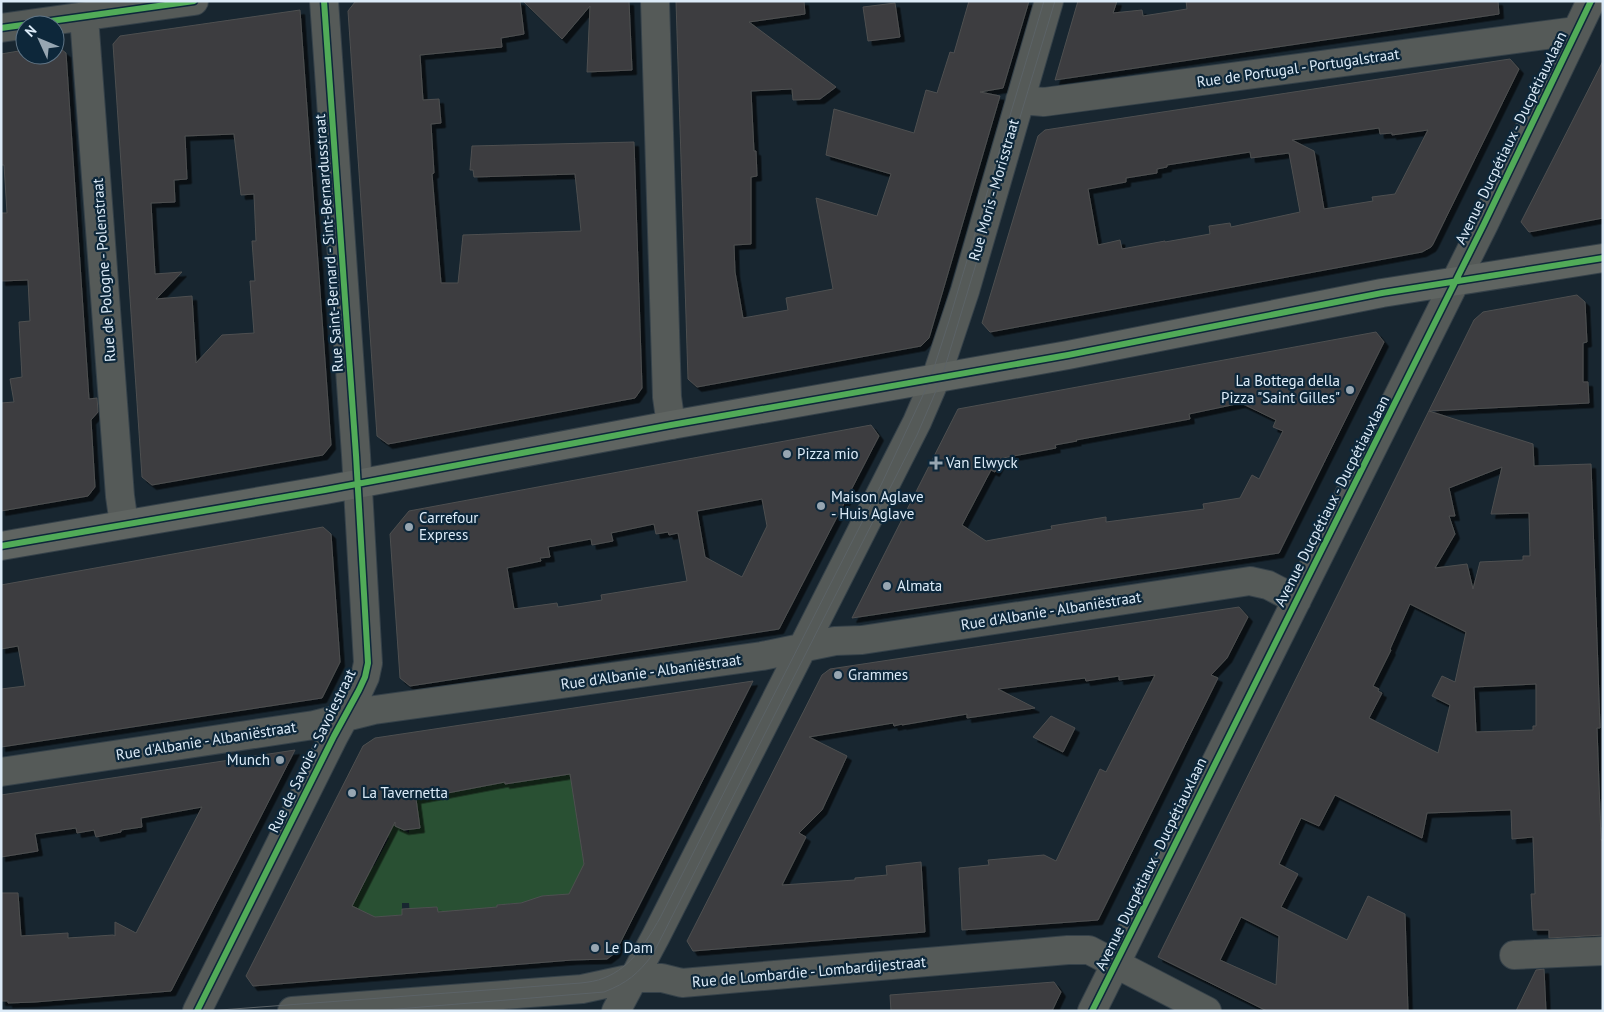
<svg xmlns="http://www.w3.org/2000/svg" width="1604" height="1012" font-family="'PT Sans',sans-serif">
<style>
.green{fill:#295033}
.building{fill:#3c3d3f;stroke:#4e4f50;fill-rule:evenodd;filter:url(#shadow)}
.lines{fill:none;stroke-linecap:round;stroke-linejoin:round}
.minor-casing{stroke:#354149;stroke-width:30}
.major-casing{stroke:#354149;stroke-width:30}
.minor{stroke:#555a58;stroke-width:28}
.major{stroke:#5f6461;stroke-width:28}
.tram{stroke:#5c6367;stroke-width:1}
.cycleway-casing{stroke:#0d273a;stroke-width:9}
.cycleway{stroke:#51ab58;stroke-width:6}
.poi-dot{fill:#97a6b2;stroke:#0d273a;stroke-width:2}
.labels{text-anchor:middle;stroke-width:4.5;stroke-linejoin:round;paint-order:stroke}
.street-label{font-size:15px;fill:#dcebf8;stroke:#0d273a}
.poi-label{font-size:15px;fill:#dcebf8;stroke:#0d273a;text-anchor:start}
</style>
<defs>
<filter id="shadow"><feDropShadow dx="4.5" dy="4.5" stdDeviation="0" flood-color="#0009"/></filter>
</defs>
<rect width="100%" height="100%" fill="#182630"/>
<path class="green" d="M611,756L578,902L544,901L497,905V907C477,909 458,912 438,913L437,907L426,908L410,916L409,903H402V915L381,917V922L344,902L372,866H374L389,838L380,833L386,820L409,833V829L420,828L415,792L436,789L437,795L446,794L444,783L503,774L505,784L514,783Z"/>
<path class="building" d="M362,1H520L524,34L501,38L502,47L420,55L423,100L439,99L441,123L431,124L434,173L432,174L441,283H458L463,235L581,231L575,174L474,177L473,170H470L472,146L634,142L642,388L635,398L388,444L377,436L348,11L355,2Z
M523,1H629L632,70L587,72L590,6L562,39Z
M676,1H804L805,14L749,22L836,87L820,99L793,100L792,89L751,91L754,151H756L757,176L751,177V244L734,245L735,272L743,318L788,310L786,298L833,289L816,198L877,216L891,174L826,155L834,109L914,133L926,90L937,93L950,52L954,53L969,1H1029L1003,88L980,92L1000,96L929,338L921,346L697,387L688,379Z
M1078,1H1117L1113,13L1142,10L1143,16L1187,9L1186,1H1498L1499,14L1055,80Z
M895,3L900,37L868,41L863,7Z
M300,10L331,445L323,455L152,485L142,477L113,44L120,36ZM234,134L241,195L254,194L256,241H252L255,281H250L254,333L222,335L196,363L192,296L156,299L182,272L155,274L151,203L175,202L174,180L187,179L185,136Z
M55,46H57L66,53L89,399L97,398L98,412L91,420L95,487L88,496L1,511V403L14,402L10,379L22,377L19,322L30,321L28,280L1,281V213H7L4,165H1V54L25,50V55H55Z
M1510,59L1519,69L1433,244L1431,247L1422,252L990,332L982,323L1038,136L1045,130ZM1379,128L1380,134L1392,133V135L1428,130L1395,194L1372,197L1373,201L1324,209L1314,151L1292,140ZM1250,152L1251,158L1289,153L1300,212L1231,227L1230,223L1209,226L1210,234L1165,242V241L1122,249L1120,240L1098,245L1088,189L1126,182V178L1157,173V169L1167,167V165Z
M1603,61V218L1529,232L1521,222Z
M1577,295L1585,302L1587,342L1583,343V382H1588L1589,403L1429,411L1533,444L1534,466L1591,464L1600,728H1597L1601,840H1603V935L1549,938V930H1533L1531,894H1535L1533,837L1512,839L1511,810L1427,813L1422,838L1335,795L1319,826L1301,818L1279,864L1298,874L1281,907L1347,940L1368,896L1405,914L1408,1011H1267L1158,957L1474,320L1483,312ZM1502,467L1491,514L1529,513L1530,556H1523V560L1480,562L1473,589L1467,564L1435,568L1455,534L1449,516H1455L1449,488ZM1410,604L1466,632L1455,682L1442,676L1432,696L1450,705L1438,753L1369,718L1382,693L1378,691L1379,689L1373,686L1391,650L1390,649ZM1536,684V726H1533V730L1476,732L1474,687ZM1241,917L1279,936L1276,985L1220,960Z
M1376,332L1384,342L1279,553L852,618L958,409ZM1241,403L1276,420L1273,427L1283,431L1259,479L1252,475L1240,498L1203,504L1204,509L1106,522V517L1051,526L1052,529L986,541L962,525L991,470L995,472L1003,458L1056,448L1055,445L1077,441L1076,440L1190,419L1189,414Z
M871,425L879,436L779,629L410,686L400,678L390,534L409,511ZM762,499L767,526L742,577L705,557L697,511ZM654,524L656,534L668,532L669,535L678,533L687,581L601,595L602,600L558,607L557,603L514,609L507,568L541,561L540,558L550,557L548,547L591,539L592,545L613,541L611,533Z
M323,527L331,534L340,662L322,698L1,747V689L25,686L18,646L1,649V585Z
M1239,607L1248,617L1227,658L1211,675L1218,678L1098,920L962,930L959,868L989,865L988,860L1044,855L1056,861L1100,769L1106,772L1155,675L1119,680V676L1086,681L1085,678L998,689L1035,708L967,718V714L902,725V724L894,726L893,723L809,737L847,756L822,810L799,833L806,837L782,885L855,880V878L887,875L886,866L921,862L925,932L693,951L687,941L822,675L830,669Z
M753,681L615,953L607,959L572,960L253,986L246,976L363,746L375,738ZM570,774L584,864L569,894L542,896L521,903L497,905V907L438,912L437,907L402,909V915L375,917L352,906L395,822V826L404,830L420,828L416,799L505,782V784Z
M1051,716L1075,728L1063,752L1033,737Z
M295,750L171,991L35,1002L8,1003V1001H1V893H18L21,936L68,933V938L113,935L115,936V922L136,933L202,807L141,818L142,827L121,830V832L96,837L94,830L77,833L76,828L35,834L38,851L1,857V795Z
M1544,969L1546,1011H1516L1536,970Z
M1054,982L1061,992L1052,1011H891L890,995Z"/>
<g class="lines">
<defs>
<path id="minor" d="M655,1L667,397L671,425
M84,17L120,496L124,524
M1,28L194,1
M1020,100L1044,102L1576,31
M1,772L314,725L374,710L762,656L835,641L862,640L1250,581L1268,585L1297,600
M1514,955L1603,951
M197,1011L334,736L359,690L365,677L368,663L356,455L324,1
M292,1011L582,989L633,978H662L682,983L1068,950H1089L1207,1011
M616,1011L656,936L917,422L936,378L965,291L1049,1
M1092,1011L1484,224L1591,1"/>
<path id="major" d="M1,546L325,490L671,425L1068,355L1382,293L1603,258"/>
</defs>
<use href="#minor" class="minor-casing"/>
<use href="#major" class="major-casing"/>
<use href="#minor" class="minor"/>
<use href="#major" class="major"/>
<path class="tram" d="M207,1011L581,983C589,982 597,981 604,978C632,967 646,942 660,918L882,483L930,380L949,321L1044,1
M373,1011L604,992C627,983 638,974 653,954L917,435L942,377L1055,1"/>
<defs>
<path id="cycleway" d="M1,28L194,1
M1,546L325,490L671,425L1068,355L1382,293L1603,258
M197,1011L334,736L359,690L365,677L368,663L356,455L324,1
M1092,1011L1484,224L1591,1"/>
</defs>
<use href="#cycleway" class="cycleway-casing"/>
<use href="#cycleway" class="cycleway"/>
</g>
<g class="poi-dot">
<circle cx="1350" cy="390" r="5"/>
<circle cx="787" cy="454" r="5"/>
<path d="M933.5 455.5h5v5h5v5h-5v5h-5v-5h-5v-5h5z"/>
<circle cx="821" cy="506" r="5"/>
<circle cx="409" cy="527" r="5"/>
<circle cx="887" cy="586" r="5"/>
<circle cx="838" cy="675" r="5"/>
<circle cx="280" cy="760" r="5"/>
<circle cx="352" cy="793" r="5"/>
<circle cx="595" cy="948" r="5"/>
</g>
<g class="labels">
<g class="street-label">
<text transform="translate(1298 68) rotate(-8)" y="5">Rue de Portugal - Portugalstraat</text>
<text transform="translate(1511 138) rotate(-64)" y="5">Avenue Ducpétiaux - Ducpétiauxlaan</text>
<text transform="translate(994 190) rotate(-74)" y="5">Rue Moris - Morisstraat</text>
<text transform="translate(329 243) rotate(-94)" y="5">Rue Saint-Bernard - Sint-Bernardusstraat</text>
<text transform="translate(104 270) rotate(-94)" y="5">Rue de Pologne - Polenstraat</text>
<text transform="translate(1332 501) rotate(-63)" y="5">Avenue Ducpétiaux - Ducpétiauxlaan</text>
<text transform="translate(1051 611) rotate(-9)" y="5">Rue d'Albanie - Albaniëstraat</text>
<text transform="translate(651 672) rotate(-8)" y="5">Rue d'Albanie - Albaniëstraat</text>
<text transform="translate(206 741) rotate(-9)" y="5">Rue d'Albanie - Albaniëstraat</text>
<text transform="translate(312 751) rotate(-64)" y="5">Rue de Savoie - Savoiestraat</text>
<text transform="translate(1151 864) rotate(-64)" y="5">Avenue Ducpétiaux - Ducpétiauxlaan</text>
<text transform="translate(809 972) rotate(-5)" y="5">Rue de Lombardie - Lombardijestraat</text>
</g>
<g class="poi-label">
<text x="1340" y="386" text-anchor="end">La Bottega della<tspan x="1340" dy="17">Pizza "Saint Gilles"</tspan></text>
<text x="797" y="459">Pizza mio</text>
<text x="946" y="468">Van Elwyck</text>
<text x="831" y="502">Maison Aglave<tspan x="831" dy="17">- Huis Aglave</tspan></text>
<text x="419" y="523">Carrefour<tspan x="419" dy="17">Express</tspan></text>
<text x="897" y="591">Almata</text>
<text x="848" y="680">Grammes</text>
<text x="270" y="765" text-anchor="end">Munch</text>
<text x="362" y="798">La Tavernetta</text>
<text x="605" y="953">Le Dam</text>
</g>
</g>
<rect width="1604" height="1012" fill="none" stroke="#dcebf8" stroke-width="5"/>
<g transform="translate(40 40) rotate(314)"><circle r="24" fill="#0d273a" stroke="#607586"/>
<path d="M0-4L9 19L0 12L-9 19Z" fill="#97a6b2"/>
<text y="-8" font-size="14" font-weight="bold" text-anchor="middle" fill="#dcebf8">N</text>
</g>
</svg>
